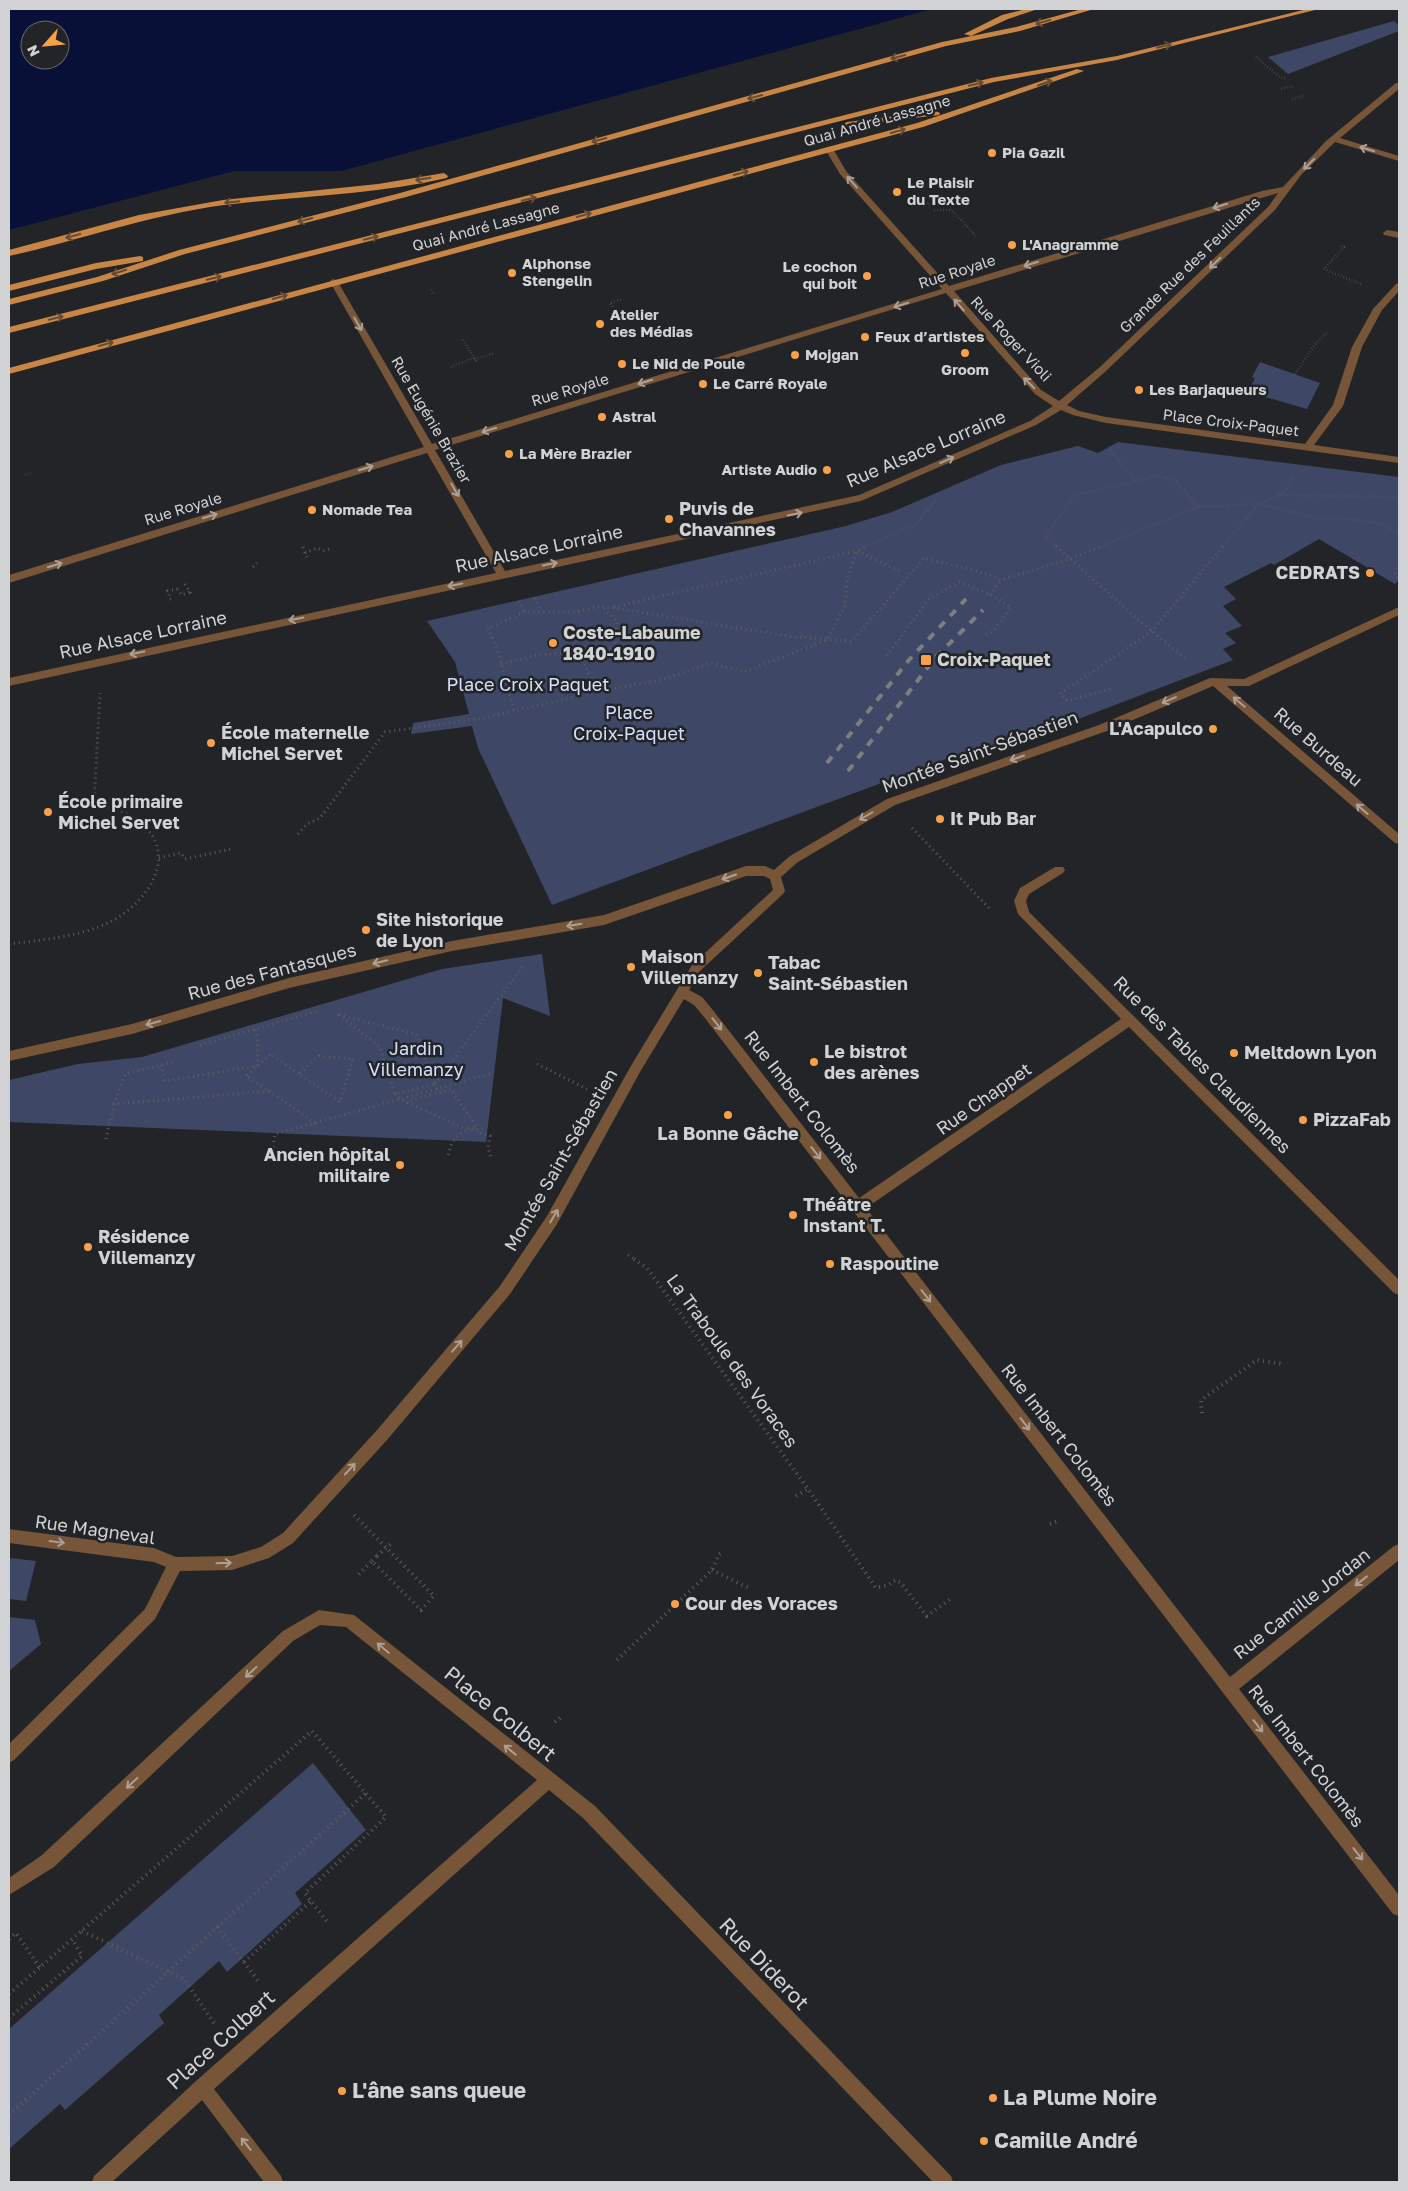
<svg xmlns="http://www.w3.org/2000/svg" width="1408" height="2191" font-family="'Golos Text',sans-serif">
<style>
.green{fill:#3e4866}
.water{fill:#091037;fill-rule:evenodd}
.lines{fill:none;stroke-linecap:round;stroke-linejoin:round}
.path-far2{stroke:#5c5d60;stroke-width:2.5;stroke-dasharray:0.5 2.5;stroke-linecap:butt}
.path-far1{stroke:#5c5d60;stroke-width:3;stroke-dasharray:1 4;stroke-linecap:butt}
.path{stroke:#5c5d60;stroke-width:4;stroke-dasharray:1 4.5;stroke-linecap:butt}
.lane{fill:#765538;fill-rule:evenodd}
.street{fill:#765538;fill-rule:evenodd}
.primary{fill:#c88544;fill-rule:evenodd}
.rail{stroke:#7d7e80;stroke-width:4;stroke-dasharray:8 8;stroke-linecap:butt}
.path-bridge{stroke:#5c5d60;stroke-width:4;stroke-dasharray:1 4.5;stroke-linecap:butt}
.oneway{stroke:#654b33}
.oneway2{stroke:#ada096}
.poi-dot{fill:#f8a14a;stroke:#232427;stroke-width:2}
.labels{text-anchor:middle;stroke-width:5;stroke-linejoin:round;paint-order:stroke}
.far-street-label{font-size:15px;fill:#d1d2d4;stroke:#232427}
.far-poi-label{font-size:15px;font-weight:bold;fill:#d1d2d4;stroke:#232427;text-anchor:start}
.street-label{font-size:18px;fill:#d1d2d4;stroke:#232427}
.poi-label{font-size:18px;font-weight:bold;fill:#d1d2d4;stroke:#232427;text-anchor:start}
.park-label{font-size:18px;fill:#d5e0fd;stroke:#232427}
.near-street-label{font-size:21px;fill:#d1d2d4;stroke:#232427}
.near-poi-label{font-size:21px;font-weight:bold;fill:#d1d2d4;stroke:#232427;text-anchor:start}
</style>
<rect width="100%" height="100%" fill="#232427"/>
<path class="green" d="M1394,21L1399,25V31L1288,74L1268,57Z
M1260,362L1320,383L1307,409L1248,392L1255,378L1252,377Z
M1118,442L1399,477V580L1395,584L1319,539L1274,565L1271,563L1224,587L1236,599L1223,606L1242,626L1225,633L1236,643L1223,649L1233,660L1052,729L960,759L949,758L552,905L478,748L472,726L411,734L413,723L469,714L455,662L427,621L846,526L892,512L1001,465L1078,446L1098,453Z
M542,954L550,1016L503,998L486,1142L9,1122V1080L78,1064L142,1057L442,969Z
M9,1558L36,1561L26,1601L9,1599Z
M9,1617L35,1620L41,1644L9,1671Z
M313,1763L366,1830L295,1893L302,1904L227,1972L219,1961L159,2015L164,2023L65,2110L60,2104L9,2149V2029Z"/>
<path class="water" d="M9,9H932L341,171H234L9,230ZM30,30H60V60H30Z"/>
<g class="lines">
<path class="path-far2" d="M1256,57L1280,77L1287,79
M1281,89L1293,86
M1292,99L1304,96
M938,196L977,237
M928,204L940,199
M934,210H951
M1341,246L1344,247L1324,269L1361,284
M431,290L434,295
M621,319L610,303L623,299
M463,340L476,361
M475,359L495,353
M451,367L474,358
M1295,374L1316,343L1328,332
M1110,451L1137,481L1158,475L1176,481L1198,507
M25,475L31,473
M1280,494L1287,488L1292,475
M865,547L916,524L937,498
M1057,547L1045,536L1075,495L1137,481
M1099,547L1198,507L1258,504L1317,518L1350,519L1381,524L1399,533
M1222,547L1258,504L1279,495L1399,497"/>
<path class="path-far1" d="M1056,546L1136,618L1187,660
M303,547L307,558
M305,553L317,548L323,551L332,548
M253,567L257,563
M1399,570L1395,573L1399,578
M185,584L191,594
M167,590L171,599H169
M167,591L177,589L182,595L190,592
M990,595L1001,580
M535,598L540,611
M519,601L524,612
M614,607L857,551L902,572
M579,650L596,692
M887,656L929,599L959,582L994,596L1011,608L992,632L985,635
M501,664L539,655L616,647L614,640L617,621L601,606
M1110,689L1067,701L1060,694L1152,631L1223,546
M514,710L499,654L488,628L524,612H576L601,606L794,637L852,641L924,558C949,565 979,569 1001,580L1070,559L1102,546
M912,828L989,908
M298,834L307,824L320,818L385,732L484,718L596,692L661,680L711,663L744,672L827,640L845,606L847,579L857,551L868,546
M159,858L181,853L185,859L231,849
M9,944C42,940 79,937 110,922C146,904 181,856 140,822C127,811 110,808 94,804L100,693
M339,1015L416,1034L435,1084L395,1094L379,1046Z
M200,1045L317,1011
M319,1056L353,1059L340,1102L299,1074Z
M537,1064L587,1089
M161,1065L165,1081L257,1066L258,1043L255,1029
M435,1084L438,1092
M435,1084L524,965
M269,1091L315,1123
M395,1094L402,1100L464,1128L476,1129L482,1134L490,1136L488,1147L491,1158
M406,1102L451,1089L477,1127C459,1132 452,1137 448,1156
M114,1104L125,1074L174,1062
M106,1139L114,1104L269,1091L246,1076L271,1054L299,1074
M273,1147L275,1134L493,1073
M628,1255L636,1260"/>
<path class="path" d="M634,1259L647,1268L808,1489L876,1588L888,1585L895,1580L900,1582L927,1616L953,1597
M1202,1413L1201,1400L1257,1360L1282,1364
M796,1496L808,1489
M354,1515L434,1596L421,1610L372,1561L358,1575
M1050,1524L1058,1521
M372,1561L377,1556
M712,1570L749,1588
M617,1660L712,1570L719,1554L724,1551
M555,1722L563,1716
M217,1927L259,1982
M82,1931L184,1979L214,2023
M9,1939L16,1933L40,1968
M244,1962L311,1901
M9,1994L312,1731L386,1817L305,1893L327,1922
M9,2018L82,1956L72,1939
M9,2115L366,1793"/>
<path class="lane" d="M1387,230L1399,232V238L1384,235L1383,233Z"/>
<path class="street" d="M1396,83H1399V89L1340,138L1399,156V161L1335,142L1301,175L1275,210L1106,371L1067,405L1079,411L1106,417L1305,444L1333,405L1352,347L1373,309L1396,284L1399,283V291L1382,310L1362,347L1343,406L1314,445L1399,457V463L1106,423L1073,415L1061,410L1036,425L861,501L9,686V678L496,573L427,453L9,583V575L424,447L330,282L331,280L334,279L338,282L432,444L942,289L840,174L825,149L826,147H832L846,171L949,286L1262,191L1283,187L1326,141ZM1278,193L1269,206L1100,367L1059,401L1041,390L954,291ZM946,293L1035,394L1053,406L1030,421L859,495L505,571L435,450Z
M1399,607V615L1249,686H1227L1399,834V844L1395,843L1213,686L1107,731L895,805L798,862L781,877L785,891L783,894L700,971L689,990L702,997L712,1009L859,1198L1121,1019L1018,914L1014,901L1020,888L1055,867H1063L1065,870L1063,873L1029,894L1026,901L1029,912L1399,1280V1295L1394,1293L1129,1027L866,1208L1230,1677L1394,1546L1399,1544V1560L1239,1689L1399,1895V1916L1393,1914L704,1017L694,1005L684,999L640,1072L557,1224L510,1294L387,1440L293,1543L269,1558L232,1570L180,1571L155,1619L14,1760L9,1763V1744L145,1609L166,1567L154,1562L9,1543V1529L154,1548L176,1557L232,1556L261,1547L283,1533L377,1430L500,1286L547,1216L632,1064L692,965L773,890L770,879L764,876H746L604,925L452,951L289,988L132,1034L9,1061V1051L132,1024L289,978L452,941L604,915L746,866H765L774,870L790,856L887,799L1099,725L1210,678L1244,679Z
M319,1610L354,1615L595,1806L951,2176L953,2182H933L583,1818L549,1790L214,2089L281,2176L283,2182H264L202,2100L112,2182H92L94,2176L196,2081L537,1780L346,1627L320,1625L293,1641L54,1867L9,1895V1878L42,1855L283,1631Z"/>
<path class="primary" d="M1026,9H1038L1008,19L971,36L964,34L1002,15Z
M1082,9H1094L1020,31L946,46L406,197L185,254L103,281L9,305V299L97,277L179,250L400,193L942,42L1016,27Z
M1307,9H1319L1117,60L994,82L9,333V327L991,78L1117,56Z
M1077,69L1084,71L923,127L9,374V368L917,123Z
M936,111L940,113L939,115L847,126L843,124L847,122Z
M444,173L448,176L447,178C374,195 298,196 224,205C149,215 81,240 9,256V250L139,215L223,200L378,184Z
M140,256L143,257V261L96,269L9,291V285L96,263Z"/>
<path class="rail" d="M827,763L909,660L966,599
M848,771L935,658L983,610"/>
<path class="path-bridge" d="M377,1556L392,1543"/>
</g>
<defs><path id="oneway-shaft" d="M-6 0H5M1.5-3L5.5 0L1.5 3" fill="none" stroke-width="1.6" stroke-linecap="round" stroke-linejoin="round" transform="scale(1.25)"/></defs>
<g class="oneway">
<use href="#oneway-shaft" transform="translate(1043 22) rotate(165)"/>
<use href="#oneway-shaft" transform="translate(1164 46) rotate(-14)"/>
<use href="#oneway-shaft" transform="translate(898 57) rotate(164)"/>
<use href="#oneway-shaft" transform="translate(1045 83) rotate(-19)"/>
<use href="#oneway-shaft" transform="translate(976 84) rotate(-14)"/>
<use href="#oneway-shaft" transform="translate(755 97) rotate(165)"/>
<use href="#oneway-shaft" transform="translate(898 131) rotate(-15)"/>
<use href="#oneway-shaft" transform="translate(599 140) rotate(165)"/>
<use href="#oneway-shaft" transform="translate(741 173) rotate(-15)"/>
<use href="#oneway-shaft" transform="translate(423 179) rotate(171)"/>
<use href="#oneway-shaft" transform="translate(529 199) rotate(-14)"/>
<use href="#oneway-shaft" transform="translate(232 202) rotate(174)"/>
<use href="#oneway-shaft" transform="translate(584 215) rotate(-15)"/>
<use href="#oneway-shaft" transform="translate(305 220) rotate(165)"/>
<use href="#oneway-shaft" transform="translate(73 236) rotate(165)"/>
<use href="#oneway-shaft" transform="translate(371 238) rotate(-14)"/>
<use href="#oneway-shaft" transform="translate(119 272) rotate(162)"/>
<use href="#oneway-shaft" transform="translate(214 278) rotate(-14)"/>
<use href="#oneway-shaft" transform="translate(280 297) rotate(-15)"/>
<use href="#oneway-shaft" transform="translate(56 318) rotate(-14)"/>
<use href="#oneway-shaft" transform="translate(106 344) rotate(-15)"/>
</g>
<g class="oneway2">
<use href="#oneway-shaft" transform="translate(1367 149) rotate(-163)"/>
<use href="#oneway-shaft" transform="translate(1309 164) rotate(135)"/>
<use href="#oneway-shaft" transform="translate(852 182) rotate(-131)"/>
<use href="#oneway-shaft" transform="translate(1220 206) rotate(163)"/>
<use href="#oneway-shaft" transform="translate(1215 263) rotate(136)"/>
<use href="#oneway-shaft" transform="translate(1031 264) rotate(163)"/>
<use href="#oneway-shaft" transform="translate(901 305) rotate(163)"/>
<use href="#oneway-shaft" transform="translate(959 305) rotate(-131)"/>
<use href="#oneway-shaft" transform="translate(358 324) rotate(60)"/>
<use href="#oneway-shaft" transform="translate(645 382) rotate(163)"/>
<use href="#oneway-shaft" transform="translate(1029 383) rotate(-135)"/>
<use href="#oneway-shaft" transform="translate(489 430) rotate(163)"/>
<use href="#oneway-shaft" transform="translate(947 460) rotate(-24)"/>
<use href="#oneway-shaft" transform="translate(366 468) rotate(-17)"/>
<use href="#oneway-shaft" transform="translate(455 490) rotate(60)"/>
<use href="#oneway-shaft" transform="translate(795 514) rotate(-12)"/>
<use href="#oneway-shaft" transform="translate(210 516) rotate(-17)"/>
<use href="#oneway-shaft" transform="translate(550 564) rotate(-12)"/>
<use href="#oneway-shaft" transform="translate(55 565) rotate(-17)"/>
<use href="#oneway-shaft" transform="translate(455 585) rotate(168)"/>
<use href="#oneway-shaft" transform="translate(296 619) rotate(168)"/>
<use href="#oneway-shaft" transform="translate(137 653) rotate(168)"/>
<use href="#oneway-shaft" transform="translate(1169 700) rotate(157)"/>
<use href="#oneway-shaft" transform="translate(1239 702) rotate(-140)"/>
<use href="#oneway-shaft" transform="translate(1017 758) rotate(161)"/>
<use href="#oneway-shaft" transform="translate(1362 809) rotate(-139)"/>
<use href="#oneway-shaft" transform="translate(866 816) rotate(150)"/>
<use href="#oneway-shaft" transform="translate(729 877) rotate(161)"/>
<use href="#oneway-shaft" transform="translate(574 925) rotate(170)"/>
<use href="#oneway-shaft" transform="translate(380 962) rotate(167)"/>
<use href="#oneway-shaft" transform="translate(153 1023) rotate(164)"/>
<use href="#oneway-shaft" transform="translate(717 1024) rotate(52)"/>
<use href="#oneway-shaft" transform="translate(816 1153) rotate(52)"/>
<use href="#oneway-shaft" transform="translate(554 1216) rotate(-59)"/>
<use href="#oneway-shaft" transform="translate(926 1296) rotate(52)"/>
<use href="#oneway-shaft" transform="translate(457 1346) rotate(-49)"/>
<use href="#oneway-shaft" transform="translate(1025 1424) rotate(52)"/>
<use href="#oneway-shaft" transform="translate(350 1469) rotate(-47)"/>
<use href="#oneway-shaft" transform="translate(57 1542) rotate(8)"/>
<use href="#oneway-shaft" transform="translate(224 1563) rotate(-2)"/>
<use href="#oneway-shaft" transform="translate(1361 1581) rotate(142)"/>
<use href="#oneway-shaft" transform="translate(383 1648) rotate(-140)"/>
<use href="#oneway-shaft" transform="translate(251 1672) rotate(137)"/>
<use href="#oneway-shaft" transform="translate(1258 1726) rotate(52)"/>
<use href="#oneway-shaft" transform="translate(510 1750) rotate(-141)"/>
<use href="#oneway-shaft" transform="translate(132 1783) rotate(137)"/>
<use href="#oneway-shaft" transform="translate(1358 1854) rotate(52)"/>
<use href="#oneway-shaft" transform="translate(246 2144) rotate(-128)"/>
</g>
<g class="poi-dot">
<circle cx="992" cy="153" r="5"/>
<circle cx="897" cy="192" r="5"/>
<circle cx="1012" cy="245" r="5"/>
<circle cx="512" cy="273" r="5"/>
<circle cx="867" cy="276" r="5"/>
<circle cx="600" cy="324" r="5"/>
<circle cx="865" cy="337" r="5"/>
<circle cx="965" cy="353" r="5"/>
<circle cx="795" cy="355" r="5"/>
<circle cx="622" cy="364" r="5"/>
<circle cx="703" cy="384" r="5"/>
<circle cx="1139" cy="390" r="5"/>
<circle cx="602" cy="417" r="5"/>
<circle cx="509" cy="454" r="5"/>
<circle cx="827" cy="470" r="5"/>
<circle cx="312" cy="510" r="5"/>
<circle cx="669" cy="519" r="5"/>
<circle cx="1370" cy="573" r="5"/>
<circle cx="553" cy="643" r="5"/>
<rect x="920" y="654" width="12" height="12" rx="2.5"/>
<circle cx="1213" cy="729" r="5"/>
<circle cx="211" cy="743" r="5"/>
<circle cx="48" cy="812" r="5"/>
<circle cx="940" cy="819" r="5"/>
<circle cx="366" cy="930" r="5"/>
<circle cx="631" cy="967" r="5"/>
<circle cx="758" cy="973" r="5"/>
<circle cx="1234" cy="1053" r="5"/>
<circle cx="814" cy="1062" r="5"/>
<circle cx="728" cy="1115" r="5"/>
<circle cx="1303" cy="1120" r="5"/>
<circle cx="400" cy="1165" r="5"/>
<circle cx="793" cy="1215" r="5"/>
<circle cx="88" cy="1247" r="5"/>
<circle cx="830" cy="1264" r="5"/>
<circle cx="675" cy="1604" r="5"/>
<circle cx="342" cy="2091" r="5"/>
<circle cx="993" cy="2098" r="5"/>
<circle cx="984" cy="2141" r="5"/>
</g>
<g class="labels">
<g class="far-street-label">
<text transform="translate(877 121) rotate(-16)" y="5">Quai André Lassagne</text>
<text transform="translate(486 227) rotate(-15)" y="5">Quai André Lassagne</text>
<text transform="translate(1190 265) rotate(-44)" y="5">Grande Rue des Feuillants</text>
<text transform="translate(957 272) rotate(-18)" y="5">Rue Royale</text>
<text transform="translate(1011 339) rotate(47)" y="5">Rue Roger Violi</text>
<text transform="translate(570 390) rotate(-17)" y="5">Rue Royale</text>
<text transform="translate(431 420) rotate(60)" y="5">Rue Eugénie Brazier</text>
<text transform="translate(1231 423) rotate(7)" y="5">Place Croix-Paquet</text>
<text transform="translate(183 509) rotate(-17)" y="5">Rue Royale</text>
</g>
<g class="far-poi-label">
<text x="1002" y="158">Pia Gazil</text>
<text x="907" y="188">Le Plaisir<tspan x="907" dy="17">du Texte</tspan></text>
<text x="1022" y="250">L'Anagramme</text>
<text x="522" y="269">Alphonse<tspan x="522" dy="17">Stengelin</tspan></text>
<text x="857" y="272" text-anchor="end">Le cochon<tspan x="857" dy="17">qui boit</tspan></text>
<text x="610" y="320">Atelier<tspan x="610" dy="17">des Médias</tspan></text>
<text x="875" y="342">Feux d’artistes</text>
<text x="805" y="360">Mojgan</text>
<text x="632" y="369">Le Nid de Poule</text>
<text x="965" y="375" text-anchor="middle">Groom</text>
<text x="713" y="389">Le Carré Royale</text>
<text x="1149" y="395">Les Barjaqueurs</text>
<text x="612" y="422">Astral</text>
<text x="519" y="459">La Mère Brazier</text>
<text x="817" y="475" text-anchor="end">Artiste Audio</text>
<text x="322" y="515">Nomade Tea</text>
</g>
<g class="street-label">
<text transform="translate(926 449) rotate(-23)" y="6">Rue Alsace Lorraine</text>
<text transform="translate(539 549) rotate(-12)" y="6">Rue Alsace Lorraine</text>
<text transform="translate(143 635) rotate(-12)" y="6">Rue Alsace Lorraine</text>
<text transform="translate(1318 747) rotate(41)" y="6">Rue Burdeau</text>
<text transform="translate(980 752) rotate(-20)" y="6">Montée Saint-Sébastien</text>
<text transform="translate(272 972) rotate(-15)" y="6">Rue des Fantasques</text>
<text transform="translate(1202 1065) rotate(45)" y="6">Rue des Tables Claudiennes</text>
<text transform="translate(984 1099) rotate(-35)" y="6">Rue Chappet</text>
<text transform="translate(802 1102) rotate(52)" y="6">Rue Imbert Colomès</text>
<text transform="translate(561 1160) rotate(-60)" y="6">Montée Saint-Sébastien</text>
<text transform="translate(732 1361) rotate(54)" y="6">La Traboule des Voraces</text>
<text transform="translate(1059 1435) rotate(52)" y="6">Rue Imbert Colomès</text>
<text transform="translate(95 1530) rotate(8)" y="6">Rue Magneval</text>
<text transform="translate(1302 1604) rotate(-38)" y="6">Rue Camille Jordan</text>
<text transform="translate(1306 1756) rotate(52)" y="6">Rue Imbert Colomès</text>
</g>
<g class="poi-label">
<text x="679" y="515">Puvis de<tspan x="679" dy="21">Chavannes</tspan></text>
<text x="1360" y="579" text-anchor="end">CEDRATS</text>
<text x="563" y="639">Coste-Labaume<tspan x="563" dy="21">1840-1910</tspan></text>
<text x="937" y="666">Croix-Paquet</text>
<text x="1203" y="735" text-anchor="end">L'Acapulco</text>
<text x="221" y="739">École maternelle<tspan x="221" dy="21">Michel Servet</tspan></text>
<text x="58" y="808">École primaire<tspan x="58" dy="21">Michel Servet</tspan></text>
<text x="950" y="825">It Pub Bar</text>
<text x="376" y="926">Site historique<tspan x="376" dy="21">de Lyon</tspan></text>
<text x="641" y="963">Maison<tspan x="641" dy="21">Villemanzy</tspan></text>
<text x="768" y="969">Tabac<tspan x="768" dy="21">Saint-Sébastien</tspan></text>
<text x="824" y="1058">Le bistrot<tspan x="824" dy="21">des arènes</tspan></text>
<text x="1244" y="1059">Meltdown Lyon</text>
<text x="1313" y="1126">PizzaFab</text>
<text x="728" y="1140" text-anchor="middle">La Bonne Gâche</text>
<text x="390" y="1161" text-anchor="end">Ancien hôpital<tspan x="390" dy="21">militaire</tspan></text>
<text x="803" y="1211">Théâtre<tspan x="803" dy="21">Instant T.</tspan></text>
<text x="98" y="1243">Résidence<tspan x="98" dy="21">Villemanzy</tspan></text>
<text x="840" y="1270">Raspoutine</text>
<text x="685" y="1610">Cour des Voraces</text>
</g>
<g class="park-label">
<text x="528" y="691">Place Croix Paquet</text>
<text x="629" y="719">Place<tspan x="629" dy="21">Croix-Paquet</tspan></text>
<text x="416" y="1055">Jardin<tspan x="416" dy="21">Villemanzy</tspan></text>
</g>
<g class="near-street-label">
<text transform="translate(500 1714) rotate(39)" y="7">Place Colbert</text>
<text transform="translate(764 1964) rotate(46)" y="7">Rue Diderot</text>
<text transform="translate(221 2040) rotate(-42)" y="7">Place Colbert</text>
</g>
<g class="near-poi-label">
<text x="352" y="2098">L'âne sans queue</text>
<text x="1003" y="2105">La Plume Noire</text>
<text x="994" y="2148">Camille André</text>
</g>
</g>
<rect width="1408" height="2191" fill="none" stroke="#d1d2d4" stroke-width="20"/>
<g transform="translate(45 45) rotate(243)"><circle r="24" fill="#232427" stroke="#696a6c"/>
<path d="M0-4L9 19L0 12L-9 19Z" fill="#f8a14a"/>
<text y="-8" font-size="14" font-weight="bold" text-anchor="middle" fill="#d1d2d4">N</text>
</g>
</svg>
